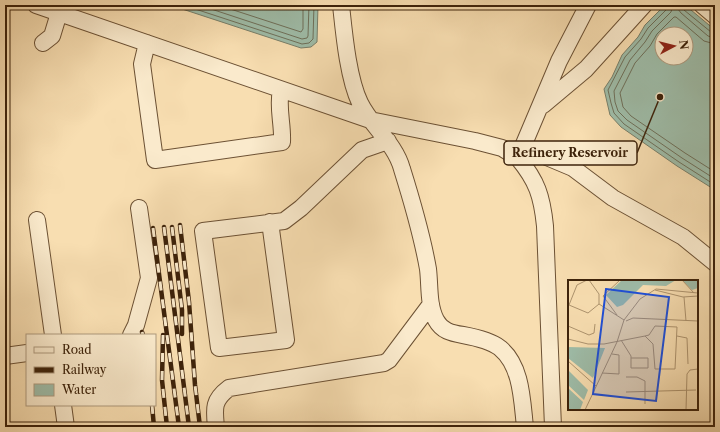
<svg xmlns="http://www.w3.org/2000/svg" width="720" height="432" font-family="'Libre Caslon Text',serif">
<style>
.water{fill:#9ebca8;stroke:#777e69;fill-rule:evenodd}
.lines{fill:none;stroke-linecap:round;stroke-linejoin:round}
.shore{stroke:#6e6f59;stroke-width:1}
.minor-casing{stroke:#6c5134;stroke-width:18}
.minor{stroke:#faeacc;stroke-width:16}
.rail-casing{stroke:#3d220a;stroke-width:4.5}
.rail{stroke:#faeacc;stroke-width:3;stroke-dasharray:9;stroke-linecap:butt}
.inset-road{fill:none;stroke:#ad936e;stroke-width:1}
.view{fill:#1d4ed8;fill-opacity:0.15;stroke:#1d4ed8;stroke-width:2}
.inset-edge{fill:none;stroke:#3d220a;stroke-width:2}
.leader{fill:none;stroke:#3d220a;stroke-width:1.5}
.callout-dot{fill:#3d220a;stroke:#faeacc;stroke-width:1.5}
.callout{fill:#faeacc;stroke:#3d220a;stroke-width:1.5}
.callout-label{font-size:12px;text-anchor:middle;font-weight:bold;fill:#3d220a}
</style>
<rect width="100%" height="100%" fill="#f8deb1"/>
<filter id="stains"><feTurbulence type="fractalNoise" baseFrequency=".005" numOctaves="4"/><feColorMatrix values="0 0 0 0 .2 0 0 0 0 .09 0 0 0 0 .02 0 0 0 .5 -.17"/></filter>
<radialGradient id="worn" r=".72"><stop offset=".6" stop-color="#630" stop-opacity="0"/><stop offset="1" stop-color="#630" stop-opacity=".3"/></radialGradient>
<path class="water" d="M170,5H318L317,42L311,47L301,48Z
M665,5H685L715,30V190L677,166L621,127L610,115L604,89L612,77L622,55L638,37L645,25ZM662,34H686V58H662Z"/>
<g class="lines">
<path class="shore" d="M183,5L302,44L309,43L313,39L314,5
M199,5L302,39L307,38L308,36L309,5
M218,5L301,32L303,29V5
M668,5L667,9L648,28L641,39L625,57L608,90L611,103L614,113L624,124L679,162L715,185
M673,5L671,12L652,31L645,42L630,60L614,91L615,102L618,111L627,120L682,158L715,179
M678,5V9L681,13L708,36L715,38
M683,5L684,10L711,32L715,33
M715,44L704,41L676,17H674L657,34L650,46L635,63L620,93L623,107L631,116L685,153L715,172"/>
<defs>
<path id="minor" d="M36,5L370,120L475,141L502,148L518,158L559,61L588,5
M341,5C344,33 348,78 360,103C371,126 395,143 402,169C412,201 422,235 428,269C430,285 428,305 436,320C442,331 451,333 463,335C474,337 491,341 500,348C522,366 522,401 525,427
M702,5L715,16
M43,43L52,36L59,13
M147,43L142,64L155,160L282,142C283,124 277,107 281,90
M543,105L586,69L644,5
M523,147L573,168L613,198L683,237L715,263
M518,158C537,181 542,196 545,226L553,427
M37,220L53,335
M270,222L286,340L219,348L203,231L284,221L301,208L362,150L388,141
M131,335L136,325L149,278L139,208
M5,356L27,353
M63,405L66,427
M216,427C214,408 213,400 229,388L384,363L389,360L431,304"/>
</defs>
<use href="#minor" class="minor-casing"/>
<use href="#minor" class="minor"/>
<defs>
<path id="rail" d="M180,225L189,302L195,385L200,427
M164,227L189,427
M172,227L182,310V334
M153,228L179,427
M142,332L143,335
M163,335L162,380L167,427
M152,405L154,427"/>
</defs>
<use href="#rail" class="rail-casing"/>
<use href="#rail" class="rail"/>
</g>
<g transform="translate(568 280)">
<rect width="130" height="130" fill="#f8deb1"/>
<path d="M54,0H108L98,6L75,5L55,25L49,27L38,15ZM114,0H130V8L124,10ZM0,67L37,68L25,98L0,78ZM0,90L20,110L16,120L0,105ZM0,108L15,122L12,130H0Z" fill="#9ebca8"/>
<path class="inset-road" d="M19,0L9,5L1,25L20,33L31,24L56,40M21,0L31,14V24M114,0L126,13M87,10L115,17L130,16M116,17L118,41M49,35L35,16L52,0M58,41L65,38L130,41M0,46L21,55L26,53L27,44M109,56L119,58L120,84M0,59L20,64H36L77,56L85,64L87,89H107L109,47L87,46L81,55L77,56M53,60L63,76V88H80V78H63M0,81L28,106M34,93L51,94V75L44,74M58,97H69L77,101V124M58,112L128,110M17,130L49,62L56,40L72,19L88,9L130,13M118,130L119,94L122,90L130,89"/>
<path class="view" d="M38,9L101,17L88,121L25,114Z"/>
<rect width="130" height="130" class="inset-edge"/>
</g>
<path class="leader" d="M660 97L637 153"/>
<circle class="callout-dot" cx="660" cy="97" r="4"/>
<rect class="callout" x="504" y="141" width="133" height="24" rx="4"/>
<g class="callout-label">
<text x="570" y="157">Refinery Reservoir</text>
</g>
<rect width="720" height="432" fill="none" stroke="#f8deb1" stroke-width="20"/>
<rect x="6" y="6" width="708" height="420" fill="none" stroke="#3d220a" stroke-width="2"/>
<rect x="10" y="10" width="700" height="412" fill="none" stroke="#3d220a"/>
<rect x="26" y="334" width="130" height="72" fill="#faeacc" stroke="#ae9a7e"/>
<rect x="34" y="347" width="20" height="6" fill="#faeacc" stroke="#ae9a7e"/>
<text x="62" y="354" font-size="12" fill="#3d220a">Road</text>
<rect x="34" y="367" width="20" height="6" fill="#3d220a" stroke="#ae9a7e"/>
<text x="62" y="374" font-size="12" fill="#3d220a">Railway</text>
<rect x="34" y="384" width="20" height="12" fill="#9ebca8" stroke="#ae9a7e"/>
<text x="62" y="394" font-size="12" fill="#3d220a">Water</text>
<g transform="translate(674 46) rotate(83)"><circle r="19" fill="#faeacc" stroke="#ae9a7e"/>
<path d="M0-3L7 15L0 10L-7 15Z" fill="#8f2418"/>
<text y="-6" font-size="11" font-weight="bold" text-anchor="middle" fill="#3d220a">N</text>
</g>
<rect width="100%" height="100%" filter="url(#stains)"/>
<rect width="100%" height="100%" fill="url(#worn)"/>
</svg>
